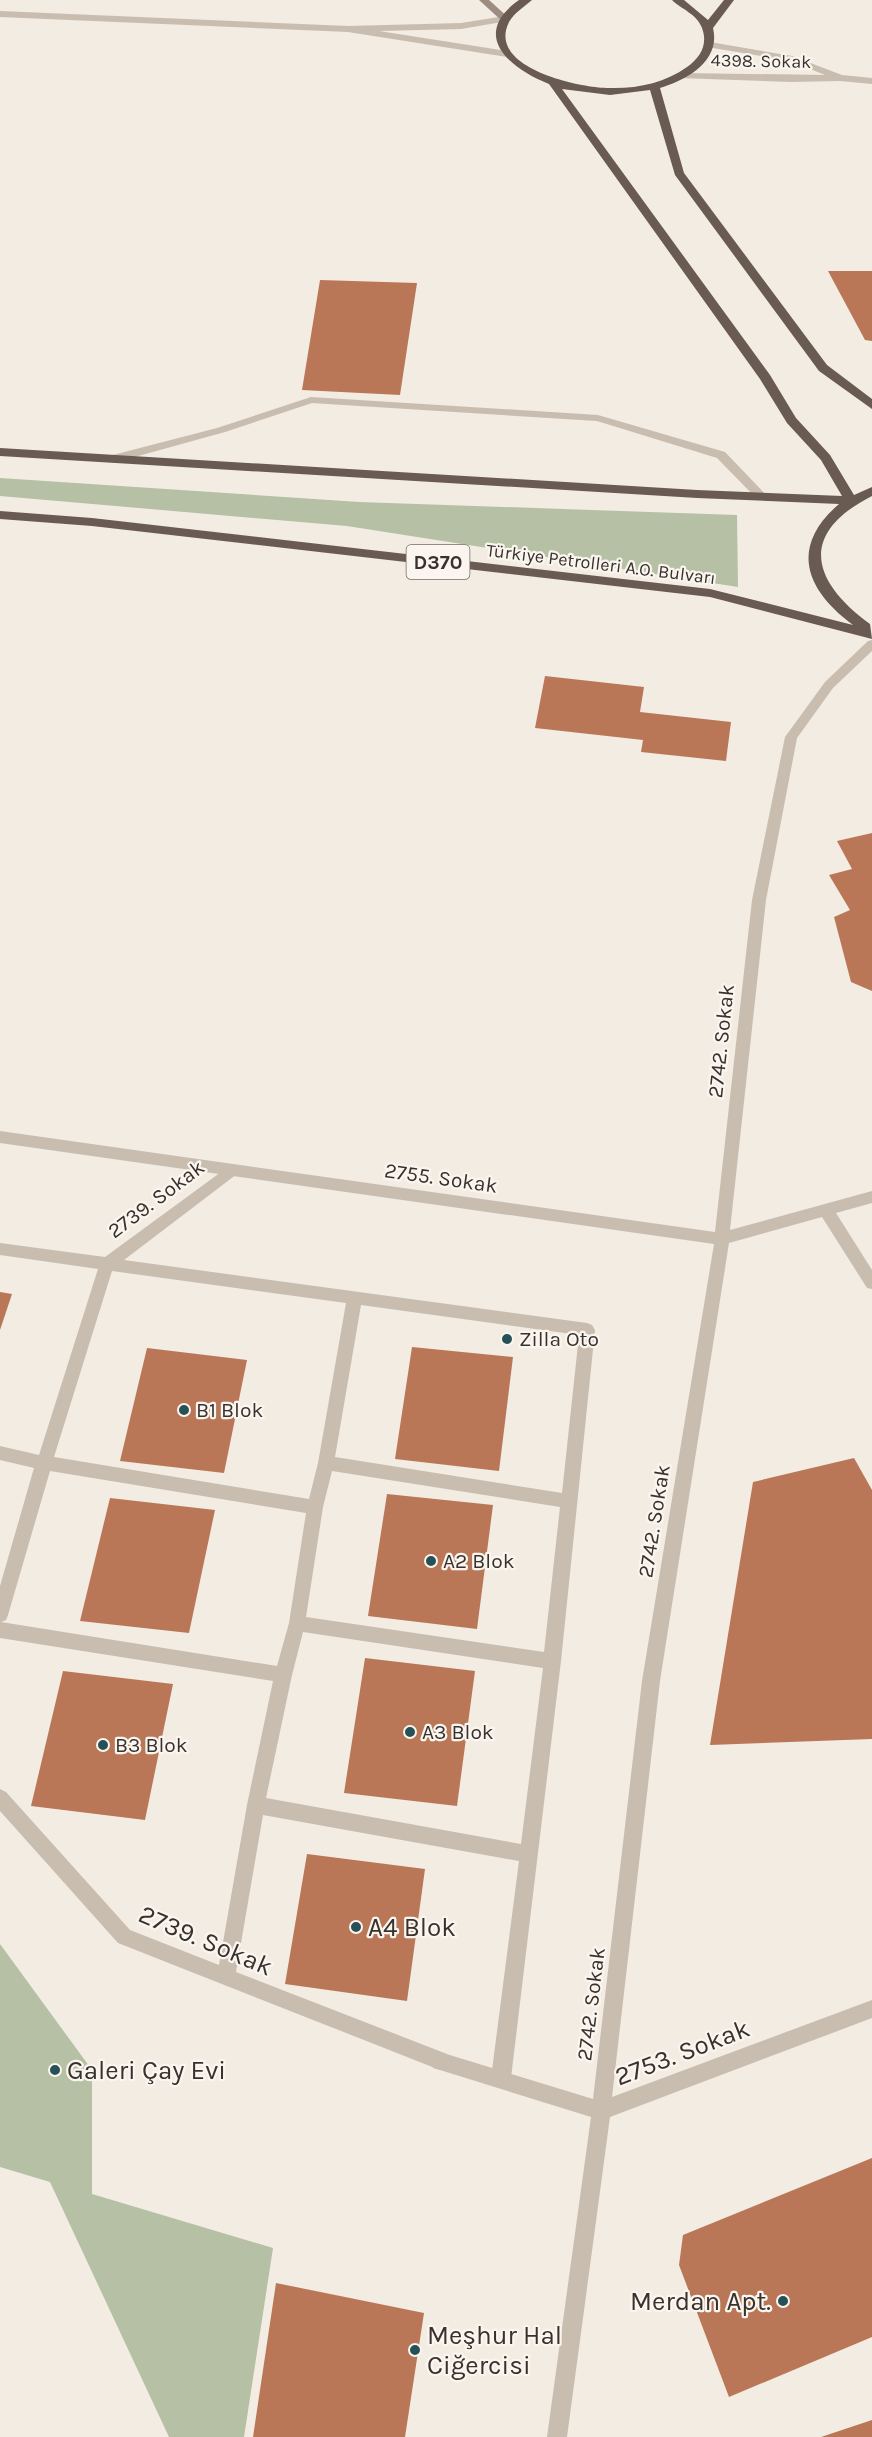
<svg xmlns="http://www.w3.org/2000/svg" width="872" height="2437" font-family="Karla,sans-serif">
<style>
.green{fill:#b5c0a4}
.building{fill:#ba7758}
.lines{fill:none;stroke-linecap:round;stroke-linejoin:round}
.service{fill:#c9bdb0;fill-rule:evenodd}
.minor{fill:#c9bdb0;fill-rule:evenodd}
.tertiary{fill:#c9bdb0;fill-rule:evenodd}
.secondary{fill:#9d8d81;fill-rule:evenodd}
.trunk{fill:#695b52;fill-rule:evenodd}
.poi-dot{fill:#265157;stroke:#faf6ef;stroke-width:2}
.labels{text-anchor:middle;stroke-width:4.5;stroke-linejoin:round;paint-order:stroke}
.far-street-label{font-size:18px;fill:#39312d;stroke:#faf6ef}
.shield{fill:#faf6ef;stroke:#736c67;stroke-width:1.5}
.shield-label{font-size:20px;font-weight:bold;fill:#39312d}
.street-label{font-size:21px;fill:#39312d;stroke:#faf6ef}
.poi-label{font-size:21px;fill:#39312d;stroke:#faf6ef;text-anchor:start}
.near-poi-label{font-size:26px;fill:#39312d;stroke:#faf6ef;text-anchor:start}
.near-street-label{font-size:26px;fill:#39312d;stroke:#faf6ef}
</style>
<rect width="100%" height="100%" fill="#f2ece3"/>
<path class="green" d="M0,478L359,502L737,515L738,587L347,526L0,496Z
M0,1944L92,2070V2194L273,2248L244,2437H169L50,2182L0,2167Z"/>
<path class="building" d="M828,271H872V341L865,340Z
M320,280L417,283L400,395L302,390Z
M545,676L644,687L640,712L731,722L726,761L641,752L643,740L535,728Z
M872,833V991L851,982L834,917L850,910L829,875L852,869L837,841Z
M0,1292L12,1294L0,1330Z
M412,1347L513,1357L499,1471L395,1459Z
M147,1348L247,1360L224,1473L120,1461Z
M854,1458L872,1490V1739L710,1745L753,1482Z
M387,1494L493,1505L477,1629L368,1616Z
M110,1498L215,1510L189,1633L80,1621Z
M365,1658L475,1671L457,1806L344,1793Z
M63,1671L173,1684L145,1820L31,1806Z
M307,1854L425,1869L407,2001L285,1984Z
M872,2158V2337L729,2397L679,2265L683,2235Z
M276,2283L424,2313L405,2437H253Z
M872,2420V2437H821Z"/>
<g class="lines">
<path class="service" d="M311,397L598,415L725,452L767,496L761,500L757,499L717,458L597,421L312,403L225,432L113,463L107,459L109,456L217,428Z
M232,1164L237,1166L239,1170L237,1174L124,1260L587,1323L592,1325L595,1330L561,1661L511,2078L508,2085L501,2088L494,2085L491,2078L519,1861L263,1815L236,1972L447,2054L449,2061L447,2068L440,2070L118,1943L0,1811V1789L6,1792L130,1930L219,1965L247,1805L273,1681L0,1638V1586L34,1468L0,1460V1446L39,1455L98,1269L0,1255V1243L105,1257ZM112,1271L346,1303L318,1463L309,1499L54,1457ZM361,1305L579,1335L562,1493L335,1457ZM50,1471L306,1513L289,1623L277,1666L1,1622L6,1620L8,1615ZM332,1471L560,1507L544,1652L306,1617L323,1507ZM303,1632L543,1668L521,1844L266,1798L292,1675Z"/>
<path class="minor" d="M710,42L792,56L842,75L872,78V84L840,81L791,82L679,78L677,76L682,73L825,75L790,61L707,47L705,45Z
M872,640V651L833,688L797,738L766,900L730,1230L872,1191V1203L836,1213L872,1270V1289L867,1288L822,1217L729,1243L660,1681L612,2097L872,2000V2018L610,2117L567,2437H547L591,2117L440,2070L433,2068L431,2061L433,2054L440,2052L593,2099L642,1681L714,1244L0,1143V1131L715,1232L752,900L785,737L825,682L868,641Z"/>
<path class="tertiary" d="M0,11L348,26L461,23L505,16L508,17V21L461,29L379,31L507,51L512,54L507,57L348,32L0,17Z"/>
<path class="secondary" d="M479,0H489L510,19L502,21Z"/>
<path class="trunk" d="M519,0H532C524,7 515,12 509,22C486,68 580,88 609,88C636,89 665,83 687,67C701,57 708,44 702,28C697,14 681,9 672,0H684L708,20L724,0H734L713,28C721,61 687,80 660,88L684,173L827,365L872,399V409L819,371L675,175L650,90L610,95L562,89L770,375L796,418L830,455L854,495L872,487V496C799,533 810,580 870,624L872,639L710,597L92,526L0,519V511L92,518L710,589L853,625C804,589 790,546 839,504L697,498L0,456V448L697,490L842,496L821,460L787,423L760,379L549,84C510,69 469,35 519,0Z"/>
</g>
<g class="poi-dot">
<circle cx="507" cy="1339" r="6"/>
<circle cx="184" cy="1410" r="6"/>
<circle cx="431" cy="1561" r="6"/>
<circle cx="410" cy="1732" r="6"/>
<circle cx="103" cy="1745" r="6"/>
<circle cx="356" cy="1927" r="6"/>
<circle cx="55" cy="2070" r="6"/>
<circle cx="783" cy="2301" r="6"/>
<circle cx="415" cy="2350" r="6"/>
</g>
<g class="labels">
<g class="far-street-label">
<text transform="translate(761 61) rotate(1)" y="6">4398. Sokak</text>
<text transform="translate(601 564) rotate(7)" y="6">Türkiye Petrolleri A.O. Bulvarı</text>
</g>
<rect class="shield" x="406.5" y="545" width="63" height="34" rx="4.5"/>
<g class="shield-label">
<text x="438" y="569">D370</text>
</g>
<g class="street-label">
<text transform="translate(721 1041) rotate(-84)" y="7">2742. Sokak</text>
<text transform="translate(441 1178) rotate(8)" y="7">2755. Sokak</text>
<text transform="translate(156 1199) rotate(-37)" y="7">2739. Sokak</text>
<text transform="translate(654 1521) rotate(-81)" y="7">2742. Sokak</text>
<text transform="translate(591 2004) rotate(-83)" y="7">2742. Sokak</text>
</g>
<g class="poi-label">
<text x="519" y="1346">Zilla Oto</text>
<text x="196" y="1417">B1 Blok</text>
<text x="443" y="1568">A2 Blok</text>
<text x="422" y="1739">A3 Blok</text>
<text x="115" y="1752">B3 Blok</text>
</g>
<g class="near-poi-label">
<text x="368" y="1936">A4 Blok</text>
<text x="67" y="2079">Galeri Çay Evi</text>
<text x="771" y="2310" text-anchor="end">Merdan Apt.</text>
<text x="427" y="2344">Meşhur Hal<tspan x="427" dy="30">Ciğercisi</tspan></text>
</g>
<g class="near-street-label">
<text transform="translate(206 1940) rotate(23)" y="9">2739. Sokak</text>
<text transform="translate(682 2052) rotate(-21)" y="9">2753. Sokak</text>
</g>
</g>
</svg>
